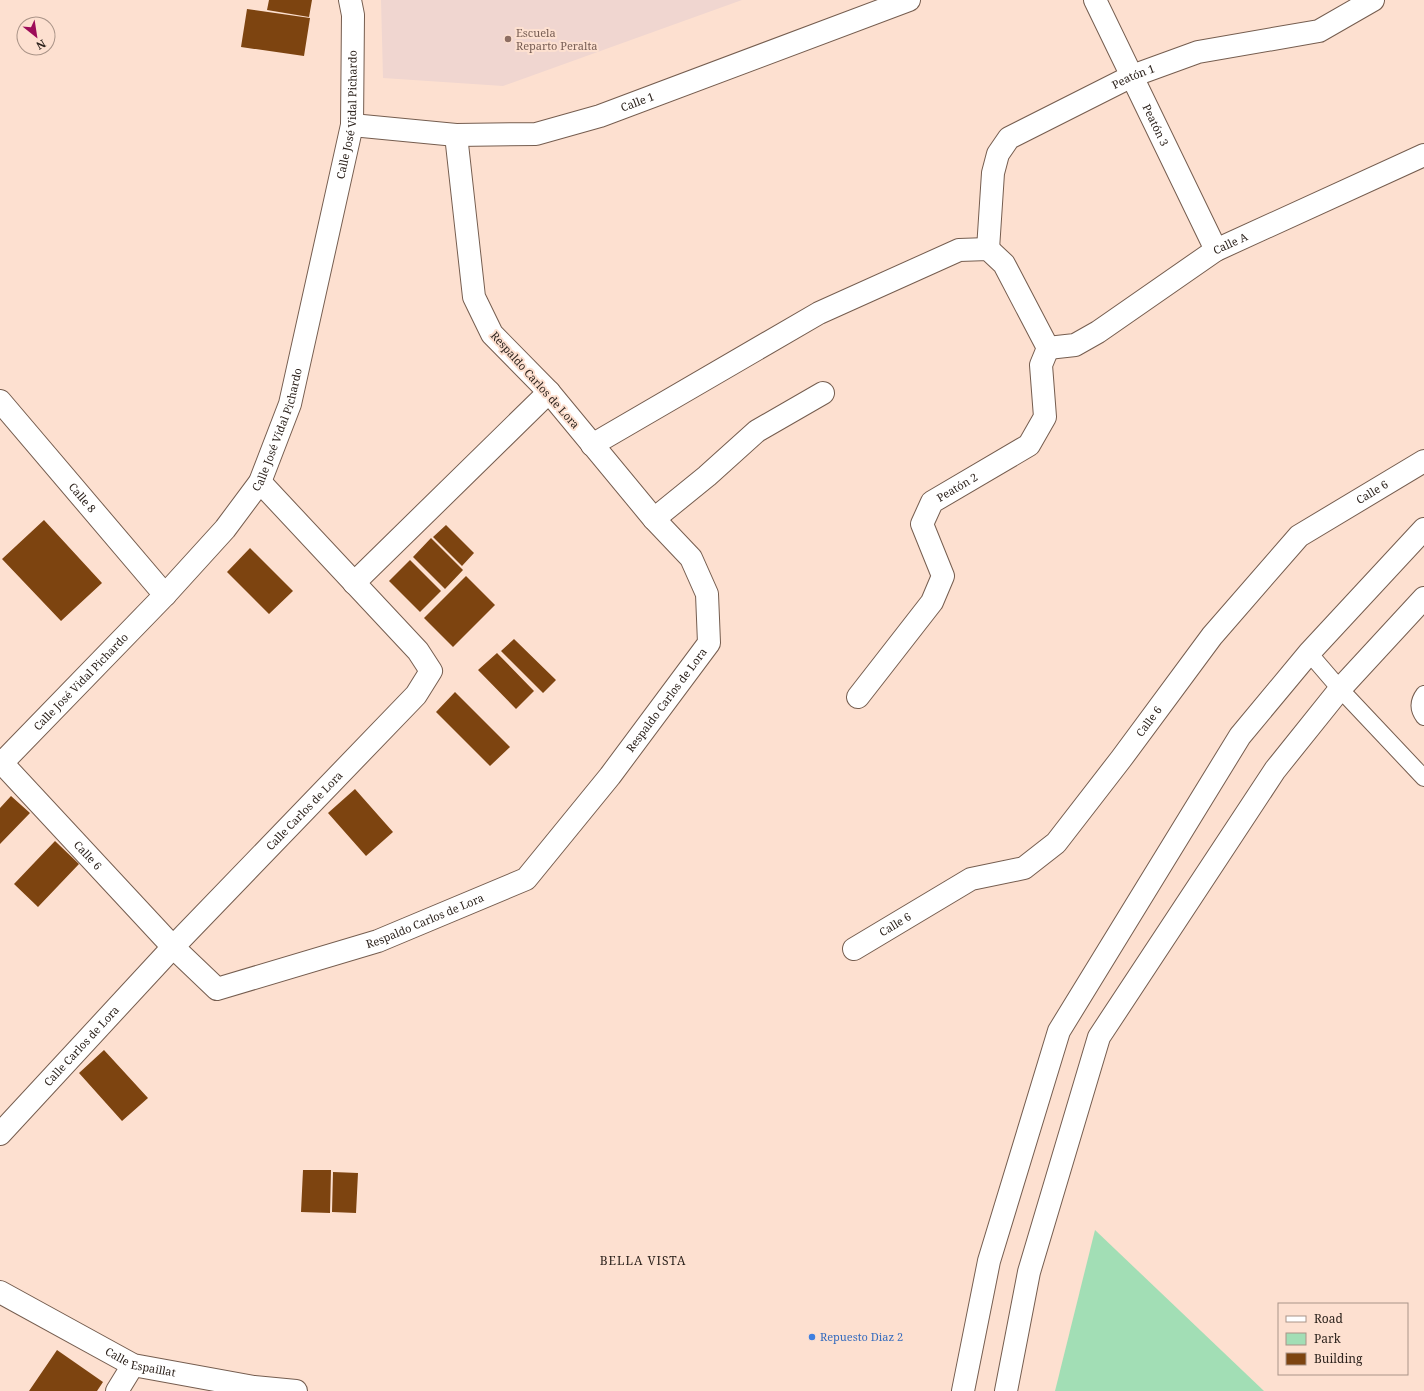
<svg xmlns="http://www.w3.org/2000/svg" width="1424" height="1391" font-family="'Noto Serif',serif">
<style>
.education{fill:#f0d6d0}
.green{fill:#a2deb5}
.building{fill:#7d4410}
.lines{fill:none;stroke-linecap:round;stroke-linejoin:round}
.lane-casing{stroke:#755d4f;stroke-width:18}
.street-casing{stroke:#755d4f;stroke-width:24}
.secondary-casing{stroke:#755d4f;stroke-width:24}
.lane{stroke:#fff;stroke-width:16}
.street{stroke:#fff;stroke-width:22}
.secondary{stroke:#fff;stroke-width:22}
.education-dot{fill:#8d6e63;stroke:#fde0d0;stroke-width:1.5}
.shop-dot{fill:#3f7fe0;stroke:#fde0d0;stroke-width:1.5}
.labels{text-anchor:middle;stroke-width:4;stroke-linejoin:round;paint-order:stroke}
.education-label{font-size:11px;fill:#785e54;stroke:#fde0d0;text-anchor:start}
.street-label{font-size:11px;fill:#2d231d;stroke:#fde0d0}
.shop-label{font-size:11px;fill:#366cbe;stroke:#fde0d0;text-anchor:start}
.neighbourhood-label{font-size:12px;letter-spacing:1px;fill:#2d231d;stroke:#fde0d0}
</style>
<rect width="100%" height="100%" fill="#fde0d0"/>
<path class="education" d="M381,0H742L503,86L383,78Z"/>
<path class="green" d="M1095,1230L1264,1391H1055Z"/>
<path class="building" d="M269,0H312L309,17L267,10Z
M247,9L310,18L304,56L241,47Z
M44,520L102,583L61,621L2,559Z
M446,525L474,553L462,566L433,537Z
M431,538L463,570L445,589L413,557Z
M250,548L293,591L269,614L227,572Z
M410,560L441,591L420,612L389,581Z
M466,576L495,605L453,647L424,618Z
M514,639L556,680L543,693L501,651Z
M497,653L534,691L516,709L478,670Z
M455,692L510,747L490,766L436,712Z
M355,789L393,832L366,856L328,813Z
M11,796L30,813L0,844V808Z
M55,841L79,864L38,907L14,884Z
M104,1050L148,1098L122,1121L79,1073Z
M303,1170H331L330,1213L301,1212Z
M333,1172L358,1173L356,1213L332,1212Z
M57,1350L103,1382L97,1391H29Z"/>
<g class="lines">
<defs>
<path id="lane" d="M1309,653L1340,689L1424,778
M1424,694C1418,702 1418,709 1424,717"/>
<g id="street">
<path id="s1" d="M1095,0L1216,250"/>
<path id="s2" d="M352,125L456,135L536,134L600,116L909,0"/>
<path id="s3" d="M988,249L993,173L998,154L1009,138L1132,76L1198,52L1319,31L1373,0"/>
<path id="s4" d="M1048,348L1075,345L1098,332L1216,250L1424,155"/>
<path id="s5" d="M0,401L165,595"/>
<path d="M592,445L819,313L959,250L988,249L1004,264L1048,348"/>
<path d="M654,519L707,476L757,431L823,393"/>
<path d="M354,583L549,392"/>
<path id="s6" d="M858,697L932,602L943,576L922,524L932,502L1029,445L1045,417L1041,365L1048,348"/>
<path id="s7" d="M2,763L173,947L217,989L378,941L526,879L610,776L709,643L707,594L691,558L654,519L549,392L492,334L474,297L456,135"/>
<path id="s8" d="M0,765L165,595L225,529L260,482L290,404L352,125L353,15L350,0"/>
<path id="s9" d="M854,949L971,879L1024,868L1056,843L1121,759L1212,636L1299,536L1424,461"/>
<path id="s10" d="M0,1134L173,947L416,695L431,671L418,651L260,482"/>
<path id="s11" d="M0,1292L133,1365L254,1387L296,1391"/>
<path d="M117,1391L133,1365"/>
</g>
<path id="secondary" d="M963,1391L989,1261L1059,1031L1240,736L1309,653L1424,529
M1006,1391L1029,1272L1099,1037L1275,770L1340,689L1424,598"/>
</defs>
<use href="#lane" class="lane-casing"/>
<use href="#street" class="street-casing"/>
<use href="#secondary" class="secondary-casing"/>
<use href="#lane" class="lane"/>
<use href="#street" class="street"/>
<use href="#secondary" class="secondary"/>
</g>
<circle class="education-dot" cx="508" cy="39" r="4"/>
<circle class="shop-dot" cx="812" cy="1337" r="4"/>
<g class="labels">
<g class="education-label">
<text x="516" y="37">Escuela<tspan x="516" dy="13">Reparto Peralta</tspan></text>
</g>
<g class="street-label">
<text dy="4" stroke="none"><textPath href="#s3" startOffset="254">Peatón 1</textPath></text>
<text dy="4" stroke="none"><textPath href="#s2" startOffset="291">Calle 1</textPath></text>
<text dy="4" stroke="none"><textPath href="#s8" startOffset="764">Calle José Vidal Pichardo</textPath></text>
<text dy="4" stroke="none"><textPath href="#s1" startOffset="139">Peatón 3</textPath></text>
<text dy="4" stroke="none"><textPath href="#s4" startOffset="213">Calle A</textPath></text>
<text transform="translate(535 380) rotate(48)" y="4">Respaldo Carlos de Lora</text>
<text dy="4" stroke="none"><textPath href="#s8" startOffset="440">Calle José Vidal Pichardo</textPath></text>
<text dy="4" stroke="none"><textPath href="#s6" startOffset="258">Peatón 2</textPath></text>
<text dy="4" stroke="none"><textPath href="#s9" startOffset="708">Calle 6</textPath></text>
<text dy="4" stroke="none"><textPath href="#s5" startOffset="127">Calle 8</textPath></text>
<text dy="4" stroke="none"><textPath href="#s8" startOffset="116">Calle José Vidal Pichardo</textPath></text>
<text dy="4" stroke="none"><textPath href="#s7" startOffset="868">Respaldo Carlos de Lora</textPath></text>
<text dy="4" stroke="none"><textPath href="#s9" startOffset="384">Calle 6</textPath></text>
<text dy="4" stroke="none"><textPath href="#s10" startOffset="444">Calle Carlos de Lora</textPath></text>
<text dy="4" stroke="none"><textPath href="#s7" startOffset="126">Calle 6</textPath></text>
<text dy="4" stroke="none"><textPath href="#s7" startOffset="531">Respaldo Carlos de Lora</textPath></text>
<text dy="4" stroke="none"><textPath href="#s9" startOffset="48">Calle 6</textPath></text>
<text dy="4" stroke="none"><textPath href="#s10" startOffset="120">Calle Carlos de Lora</textPath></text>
<text dy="4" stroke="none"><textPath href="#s11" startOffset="158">Calle Espaillat</textPath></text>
</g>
<g class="shop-label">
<text x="820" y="1341">Repuesto Diaz 2</text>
</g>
<g class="neighbourhood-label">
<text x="643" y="1265">BELLA VISTA</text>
</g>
</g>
<rect x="1278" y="1303" width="130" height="72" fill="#fde0d0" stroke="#aa9488"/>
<rect x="1286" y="1316" width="20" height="6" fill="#ffffff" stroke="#aa9488"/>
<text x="1314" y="1323" font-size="12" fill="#2d231d">Road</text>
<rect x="1286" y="1333" width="20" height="12" fill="#a2deb5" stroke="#aa9488"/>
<text x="1314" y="1343" font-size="12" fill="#2d231d">Park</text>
<rect x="1286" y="1353" width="20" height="12" fill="#7d4410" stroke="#aa9488"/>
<text x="1314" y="1363" font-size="12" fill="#2d231d">Building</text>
<g transform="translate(36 36) rotate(150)"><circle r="19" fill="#fde0d0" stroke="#aa9488"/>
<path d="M0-3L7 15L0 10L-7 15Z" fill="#9d0c59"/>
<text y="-6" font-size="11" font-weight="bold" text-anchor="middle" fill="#2d231d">N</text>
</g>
</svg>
